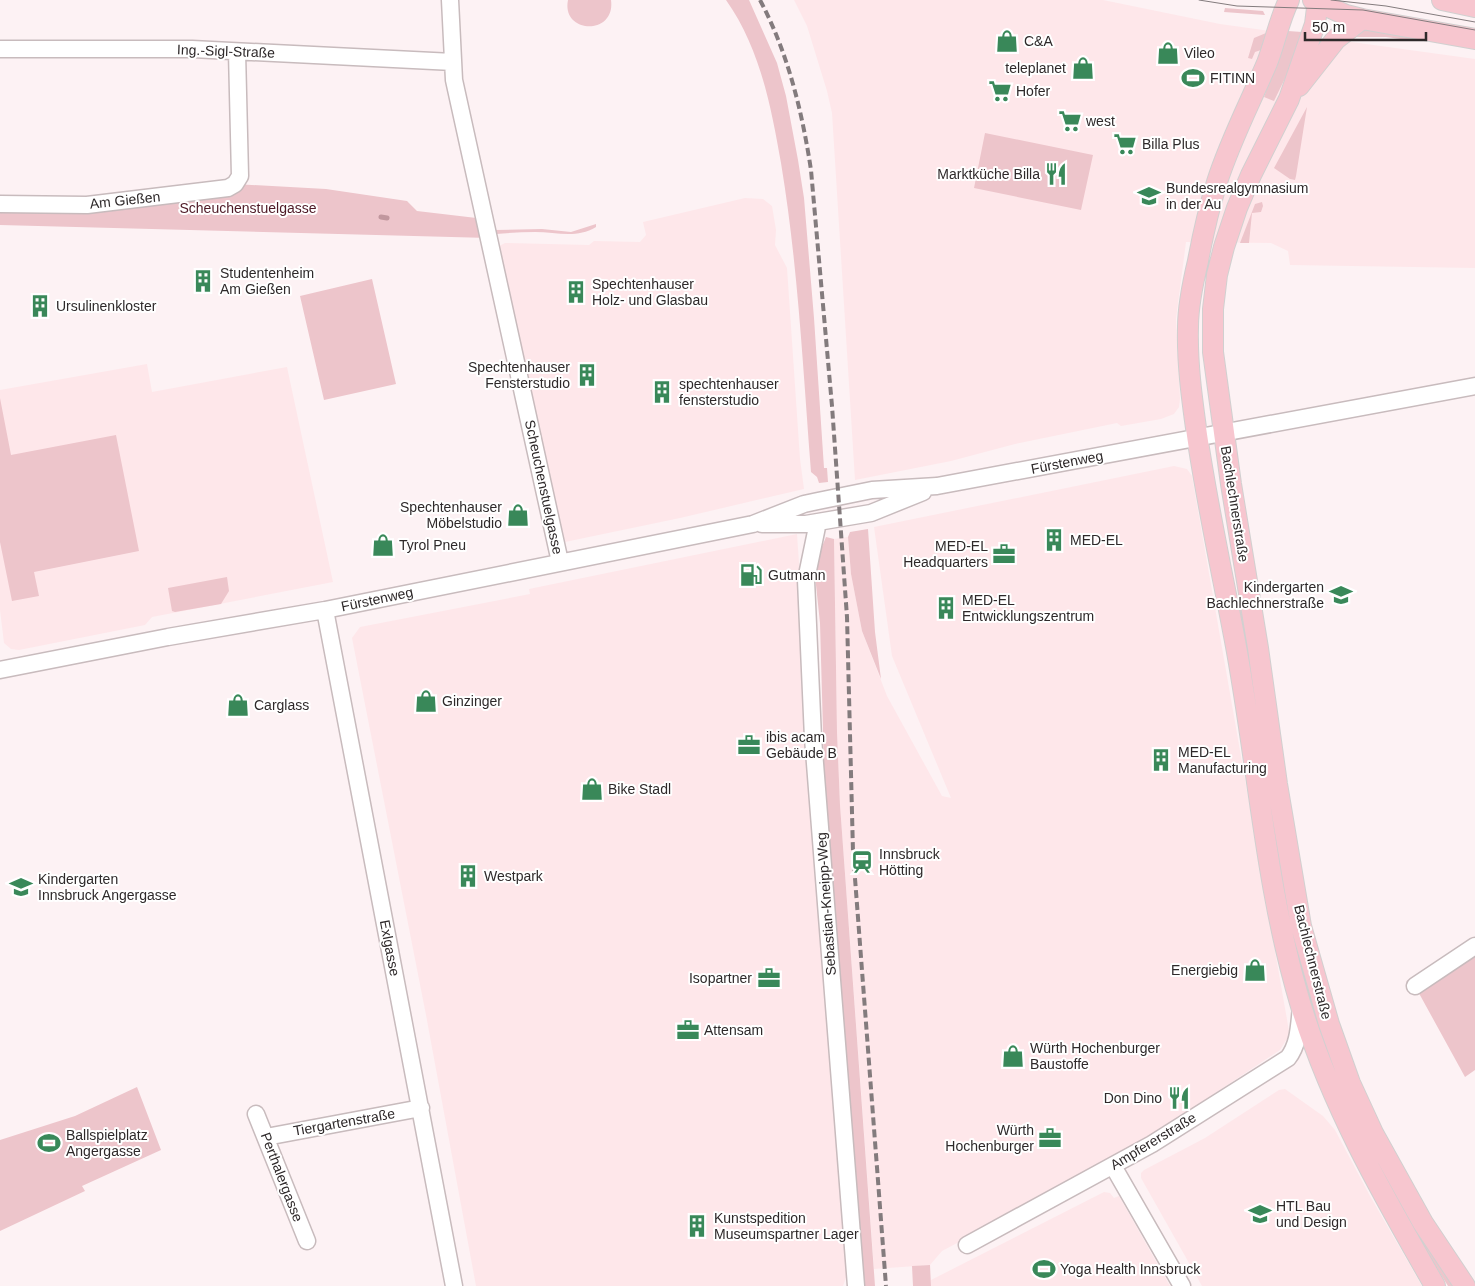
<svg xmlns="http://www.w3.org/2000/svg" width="1475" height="1286" font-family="Arial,sans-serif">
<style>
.built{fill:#fee7ea}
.green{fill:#edc5cb}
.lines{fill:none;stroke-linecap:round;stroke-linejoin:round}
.stream{stroke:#c1979e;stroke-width:5}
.minor-casing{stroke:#c8bbbd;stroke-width:19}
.major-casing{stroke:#d1d0d0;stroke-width:22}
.minor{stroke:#fff;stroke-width:16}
.major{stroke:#f7c6cf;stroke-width:20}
.tram{stroke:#837b7d;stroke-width:1}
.rail{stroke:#837b7d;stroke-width:4;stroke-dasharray:8 4;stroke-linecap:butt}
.labels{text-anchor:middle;stroke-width:4;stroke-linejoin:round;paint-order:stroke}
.poi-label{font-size:14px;fill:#2e292a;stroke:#fff;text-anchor:start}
.street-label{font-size:14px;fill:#2e292a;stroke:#fff}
.park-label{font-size:14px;fill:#4e1926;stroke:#fff}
</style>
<rect width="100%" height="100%" fill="#fdf2f4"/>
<path class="built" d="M794,0H1103L1220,24L1475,59V268L1290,265L1288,251L1271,243L1186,242L1176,319L1180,399L1179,407L1174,414L1161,419L1121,426L1117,423L1015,444L951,461L855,480L832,113L827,91L807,26Z
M745,198L763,199L772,206L776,230L775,245L787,268L800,459L804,489L680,518L565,542L499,246L505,243L589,245L594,241L640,242L646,235L643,222Z
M147,364L152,392L287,367L333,582L152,617L145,625L19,650L11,649L4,643L0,610V390Z
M1174,466L1187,469L1192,476L1289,1031L1288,1037L1280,1050L1118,1158L942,1251L930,1265L874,1269L840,805L837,732L834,539L848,537L851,574L862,631L887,696L942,796L951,798L892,656L874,527Z
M797,534L848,1272L843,1286H476L426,1015L352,638L360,627L530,594L529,589Z
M1285,1089L1323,1116L1335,1130L1370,1196L1422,1286H1202L1141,1178V1173L1144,1170L1205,1138L1279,1090Z
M1104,1192L1110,1193L1114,1198L1119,1196L1170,1286H931V1280Z"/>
<path class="green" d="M568,0H611C616,36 561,34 568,0Z
M726,0H749L777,63L786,96L798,160L804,198L814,318L824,468H827L828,482L819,483L817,477L811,472C803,369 798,265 781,163C771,106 760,48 726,0Z
M1225,8L1263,11L1265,15L1224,12Z
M1368,29L1424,37L1415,41L1386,37H1354L1359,31Z
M1288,31L1302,32L1292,64L1274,101L1264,97Z
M1266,33L1261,50L1255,52L1252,59L1248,58L1254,38Z
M1307,107L1296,176L1295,180L1290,179L1274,168Z
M985,133L1093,155L1081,210L974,188Z
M235,184L326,189L407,201L417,211L485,219L489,238L0,225V204L87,205Z
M1262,202L1263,206L1261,212L1252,213L1249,243H1240L1255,204Z
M596,224V227C576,239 557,232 535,232C522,232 509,233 496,234L495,230L542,229L571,232Z
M372,279L396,384L324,400L300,296Z
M0,398L11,455L116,435L139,551L34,572L39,596L12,601L0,542Z
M868,529L875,632L881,679L862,631L851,574L848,537L850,532Z
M826,537L834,539L837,732L840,805L875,1286H863L824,766L820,623L814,566Z
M1230,573L1245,624L1298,947L1454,1286H1448L1431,1259L1360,1133L1316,1024L1289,924Z
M227,577L229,591L221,604L175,612L172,611L168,588Z
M1475,946V1070L1465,1077L1415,986Z
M137,1087L161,1150L82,1186L85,1191L0,1231V1140L75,1116Z
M930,1265L931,1286H913L912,1266Z"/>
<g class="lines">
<path class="stream" d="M381,217L387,218"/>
<defs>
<path id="minor" d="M450,0L454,80L560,562
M0,49H192L453,62
M0,204L87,205L228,188L235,184L240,176L237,52
M818,522L806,580L813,738L856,1286
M762,524H806L871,513L923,492
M325,610L454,1286
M0,670L168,637L325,610L753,524L804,504L818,501L872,490L937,486L1475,386
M1415,986L1475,946
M256,1114L307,1241
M266,1137L421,1108
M1113,1166L1182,1286
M967,1245L1152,1144L1288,1058C1299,1044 1299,1025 1301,1007"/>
<path id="major" d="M1289,0C1279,20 1275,43 1267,63C1250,103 1230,141 1217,182C1209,208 1203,234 1198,261C1193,282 1188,305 1188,327C1187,363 1192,400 1197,435C1207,504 1222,572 1235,641C1258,763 1265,887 1301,1006C1332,1107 1383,1195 1435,1286
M1313,0L1346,15L1362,19L1475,39
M1318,0L1315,24L1289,99L1251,175L1237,208L1224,247L1217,275L1213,309V352L1231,484L1258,648L1277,784L1301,926L1329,1024L1350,1083L1373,1133L1423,1223L1465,1286
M1442,0L1475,7
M1299,86L1336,39L1362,19"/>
</defs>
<use href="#minor" class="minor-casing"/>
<use href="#major" class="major-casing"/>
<use href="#minor" class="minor"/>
<use href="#major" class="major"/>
<path class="tram" d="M1199,0L1237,6L1363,10L1475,30
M1331,0L1386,6L1475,22"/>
<path class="rail" d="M760,0C788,53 802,111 811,170L832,406L847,617L853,852L886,1286"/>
</g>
<defs>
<symbol id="shop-bare" viewBox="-9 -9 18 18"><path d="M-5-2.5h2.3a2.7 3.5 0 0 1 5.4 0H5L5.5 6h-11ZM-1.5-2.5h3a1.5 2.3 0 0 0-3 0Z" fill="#398859" stroke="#fff" stroke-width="2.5" paint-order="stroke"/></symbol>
<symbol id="stadium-bare" viewBox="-9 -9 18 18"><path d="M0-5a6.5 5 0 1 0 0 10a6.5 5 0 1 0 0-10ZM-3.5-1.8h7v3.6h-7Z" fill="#398859" stroke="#fff" stroke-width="2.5" paint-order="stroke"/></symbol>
<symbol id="supermarket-bare" viewBox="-9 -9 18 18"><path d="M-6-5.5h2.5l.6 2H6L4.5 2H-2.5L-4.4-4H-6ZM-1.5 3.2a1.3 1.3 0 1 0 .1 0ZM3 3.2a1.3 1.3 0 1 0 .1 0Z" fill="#398859" stroke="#fff" stroke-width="2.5" paint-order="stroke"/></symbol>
<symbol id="restaurant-bare" viewBox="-9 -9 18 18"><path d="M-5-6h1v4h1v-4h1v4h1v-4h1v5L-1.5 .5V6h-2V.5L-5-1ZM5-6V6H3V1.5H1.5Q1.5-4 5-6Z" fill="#398859" stroke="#fff" stroke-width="2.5" paint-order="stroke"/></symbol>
<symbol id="school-bare" viewBox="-9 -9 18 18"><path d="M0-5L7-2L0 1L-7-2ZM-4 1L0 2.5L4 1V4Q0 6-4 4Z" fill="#398859" stroke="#fff" stroke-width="2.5" paint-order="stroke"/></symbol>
<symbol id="building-bare" viewBox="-9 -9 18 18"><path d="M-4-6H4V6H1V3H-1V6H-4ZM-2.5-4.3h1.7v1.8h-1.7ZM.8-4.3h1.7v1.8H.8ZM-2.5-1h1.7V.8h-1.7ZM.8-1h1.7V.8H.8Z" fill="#398859" stroke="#fff" stroke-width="2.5" paint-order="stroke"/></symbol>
<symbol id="office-bare" viewBox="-9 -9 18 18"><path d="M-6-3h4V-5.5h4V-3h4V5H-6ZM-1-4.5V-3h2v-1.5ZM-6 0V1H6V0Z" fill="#398859" stroke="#fff" stroke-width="2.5" paint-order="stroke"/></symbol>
<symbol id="fuel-bare" viewBox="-9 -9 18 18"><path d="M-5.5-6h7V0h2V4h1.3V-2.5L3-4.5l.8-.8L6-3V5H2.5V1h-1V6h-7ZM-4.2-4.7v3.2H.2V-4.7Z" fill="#398859" stroke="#fff" stroke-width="2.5" paint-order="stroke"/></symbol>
<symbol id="station-bare" viewBox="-9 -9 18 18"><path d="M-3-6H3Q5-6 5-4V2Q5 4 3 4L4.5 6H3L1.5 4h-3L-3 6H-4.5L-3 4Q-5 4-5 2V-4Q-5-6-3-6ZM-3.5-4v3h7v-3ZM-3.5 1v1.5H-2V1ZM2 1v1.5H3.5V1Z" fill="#398859" stroke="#fff" stroke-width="2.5" paint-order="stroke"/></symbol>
</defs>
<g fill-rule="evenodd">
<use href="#shop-bare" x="991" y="25" width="32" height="32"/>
<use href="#shop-bare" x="1152" y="37" width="32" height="32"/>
<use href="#shop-bare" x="1067" y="52" width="32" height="32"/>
<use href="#stadium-bare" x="1177" y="62" width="32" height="32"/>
<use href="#supermarket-bare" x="984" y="75" width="32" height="32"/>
<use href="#supermarket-bare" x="1054" y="105" width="32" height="32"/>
<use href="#supermarket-bare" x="1109" y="128" width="32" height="32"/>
<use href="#restaurant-bare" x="1040" y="158" width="32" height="32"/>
<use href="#school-bare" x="1133" y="180" width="32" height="32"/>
<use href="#building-bare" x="187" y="265" width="32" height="32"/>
<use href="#building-bare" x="560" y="276" width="32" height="32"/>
<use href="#building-bare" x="24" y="290" width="32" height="32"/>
<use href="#building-bare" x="571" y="359" width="32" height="32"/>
<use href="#building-bare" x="646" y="376" width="32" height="32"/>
<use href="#shop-bare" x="502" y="499" width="32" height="32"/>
<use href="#building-bare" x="1038" y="524" width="32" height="32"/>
<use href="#shop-bare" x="367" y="529" width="32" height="32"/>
<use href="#office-bare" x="988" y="538" width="32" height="32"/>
<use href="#fuel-bare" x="735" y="559" width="32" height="32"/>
<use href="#school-bare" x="1325" y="579" width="32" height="32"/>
<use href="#building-bare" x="930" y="592" width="32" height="32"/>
<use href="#shop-bare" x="410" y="685" width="32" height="32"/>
<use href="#shop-bare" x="222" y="689" width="32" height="32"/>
<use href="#office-bare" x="733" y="729" width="32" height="32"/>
<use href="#building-bare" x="1145" y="744" width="32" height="32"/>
<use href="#shop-bare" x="576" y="773" width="32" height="32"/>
<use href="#station-bare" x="846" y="846" width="32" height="32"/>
<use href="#building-bare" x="452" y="860" width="32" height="32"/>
<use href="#school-bare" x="5" y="871" width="32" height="32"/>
<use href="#shop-bare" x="1239" y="954" width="32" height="32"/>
<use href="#office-bare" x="753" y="962" width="32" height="32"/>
<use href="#office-bare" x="672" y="1014" width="32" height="32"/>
<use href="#shop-bare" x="997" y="1040" width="32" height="32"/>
<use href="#restaurant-bare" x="1163" y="1082" width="32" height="32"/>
<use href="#office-bare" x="1034" y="1122" width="32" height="32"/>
<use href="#stadium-bare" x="33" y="1127" width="32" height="32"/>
<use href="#school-bare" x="1244" y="1198" width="32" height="32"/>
<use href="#building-bare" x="681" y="1210" width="32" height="32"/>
<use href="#stadium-bare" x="1028" y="1253" width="32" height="32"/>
</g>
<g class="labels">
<g class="poi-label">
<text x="1024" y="46">C&amp;A</text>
<text x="1184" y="58">Vileo</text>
<text x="1066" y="73" text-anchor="end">teleplanet</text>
<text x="1210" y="83">FITINN</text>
<text x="1016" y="96">Hofer</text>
<text x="1086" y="126">west</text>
<text x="1142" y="149">Billa Plus</text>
<text x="1040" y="179" text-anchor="end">Marktküche Billa</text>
<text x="1166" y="193">Bundesrealgymnasium<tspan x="1166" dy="16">in der Au</tspan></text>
<text x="220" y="278">Studentenheim<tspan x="220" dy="16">Am Gießen</tspan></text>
<text x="592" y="289">Spechtenhauser<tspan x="592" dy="16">Holz- und Glasbau</tspan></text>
<text x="56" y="311">Ursulinenkloster</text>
<text x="570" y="372" text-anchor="end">Spechtenhauser<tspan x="570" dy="16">Fensterstudio</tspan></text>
<text x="679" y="389">spechtenhauser<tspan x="679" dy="16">fensterstudio</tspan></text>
<text x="502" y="512" text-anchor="end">Spechtenhauser<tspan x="502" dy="16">Möbelstudio</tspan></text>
<text x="1070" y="545">MED-EL</text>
<text x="399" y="550">Tyrol Pneu</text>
<text x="988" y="551" text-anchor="end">MED-EL<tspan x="988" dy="16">Headquarters</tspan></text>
<text x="768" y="580">Gutmann</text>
<text x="1324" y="592" text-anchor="end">Kindergarten<tspan x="1324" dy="16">Bachlechnerstraße</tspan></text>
<text x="962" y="605">MED-EL<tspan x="962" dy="16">Entwicklungszentrum</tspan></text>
<text x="442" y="706">Ginzinger</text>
<text x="254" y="710">Carglass</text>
<text x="766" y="742">ibis acam<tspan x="766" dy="16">Gebäude B</tspan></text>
<text x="1178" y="757">MED-EL<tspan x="1178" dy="16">Manufacturing</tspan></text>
<text x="608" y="794">Bike Stadl</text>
<text x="879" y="859">Innsbruck<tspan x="879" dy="16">Hötting</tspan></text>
<text x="484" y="881">Westpark</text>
<text x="38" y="884">Kindergarten<tspan x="38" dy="16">Innsbruck Angergasse</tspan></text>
<text x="1238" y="975" text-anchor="end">Energiebig</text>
<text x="752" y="983" text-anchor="end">Isopartner</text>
<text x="704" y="1035">Attensam</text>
<text x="1030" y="1053">Würth Hochenburger<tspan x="1030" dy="16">Baustoffe</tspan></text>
<text x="1162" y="1103" text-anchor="end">Don Dino</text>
<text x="1034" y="1135" text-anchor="end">Würth<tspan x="1034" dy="16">Hochenburger</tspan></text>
<text x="66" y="1140">Ballspielplatz<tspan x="66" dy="16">Angergasse</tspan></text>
<text x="1276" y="1211">HTL Bau<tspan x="1276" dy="16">und Design</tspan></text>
<text x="714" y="1223">Kunstspedition<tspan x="714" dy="16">Museumspartner Lager</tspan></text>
<text x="1060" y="1274">Yoga Health Innsbruck</text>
</g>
<g class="street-label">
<text transform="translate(226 51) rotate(2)" y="5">Ing.-Sigl-Straße</text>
<text transform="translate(125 200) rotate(-6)" y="5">Am Gießen</text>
<text transform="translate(1067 462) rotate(-11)" y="5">Fürstenweg</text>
<text transform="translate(544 487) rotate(78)" y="5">Scheuchenstuelgasse</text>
<text transform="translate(1235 504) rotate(81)" y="5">Bachlechnerstraße</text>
<text transform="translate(377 599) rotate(-12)" y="5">Fürstenweg</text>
<text transform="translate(826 904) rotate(-94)" y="5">Sebastian-Kneipp-Weg</text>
<text transform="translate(390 948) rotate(79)" y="5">Exlgasse</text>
<text transform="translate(1313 962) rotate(76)" y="5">Bachlechnerstraße</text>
<text transform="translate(344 1122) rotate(-10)" y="5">Tiergartenstraße</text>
<text transform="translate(1153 1141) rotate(-31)" y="5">Ampfererstraße</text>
<text transform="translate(282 1177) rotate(69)" y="5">Perthalergasse</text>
</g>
<g class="park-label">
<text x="248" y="213">Scheuchenstuelgasse</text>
</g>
</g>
<path d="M1305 32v8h121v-8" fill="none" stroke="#2e292a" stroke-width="2.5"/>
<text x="1312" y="32" font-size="15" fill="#2e292a" stroke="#ffffff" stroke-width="4" paint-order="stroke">50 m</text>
</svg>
